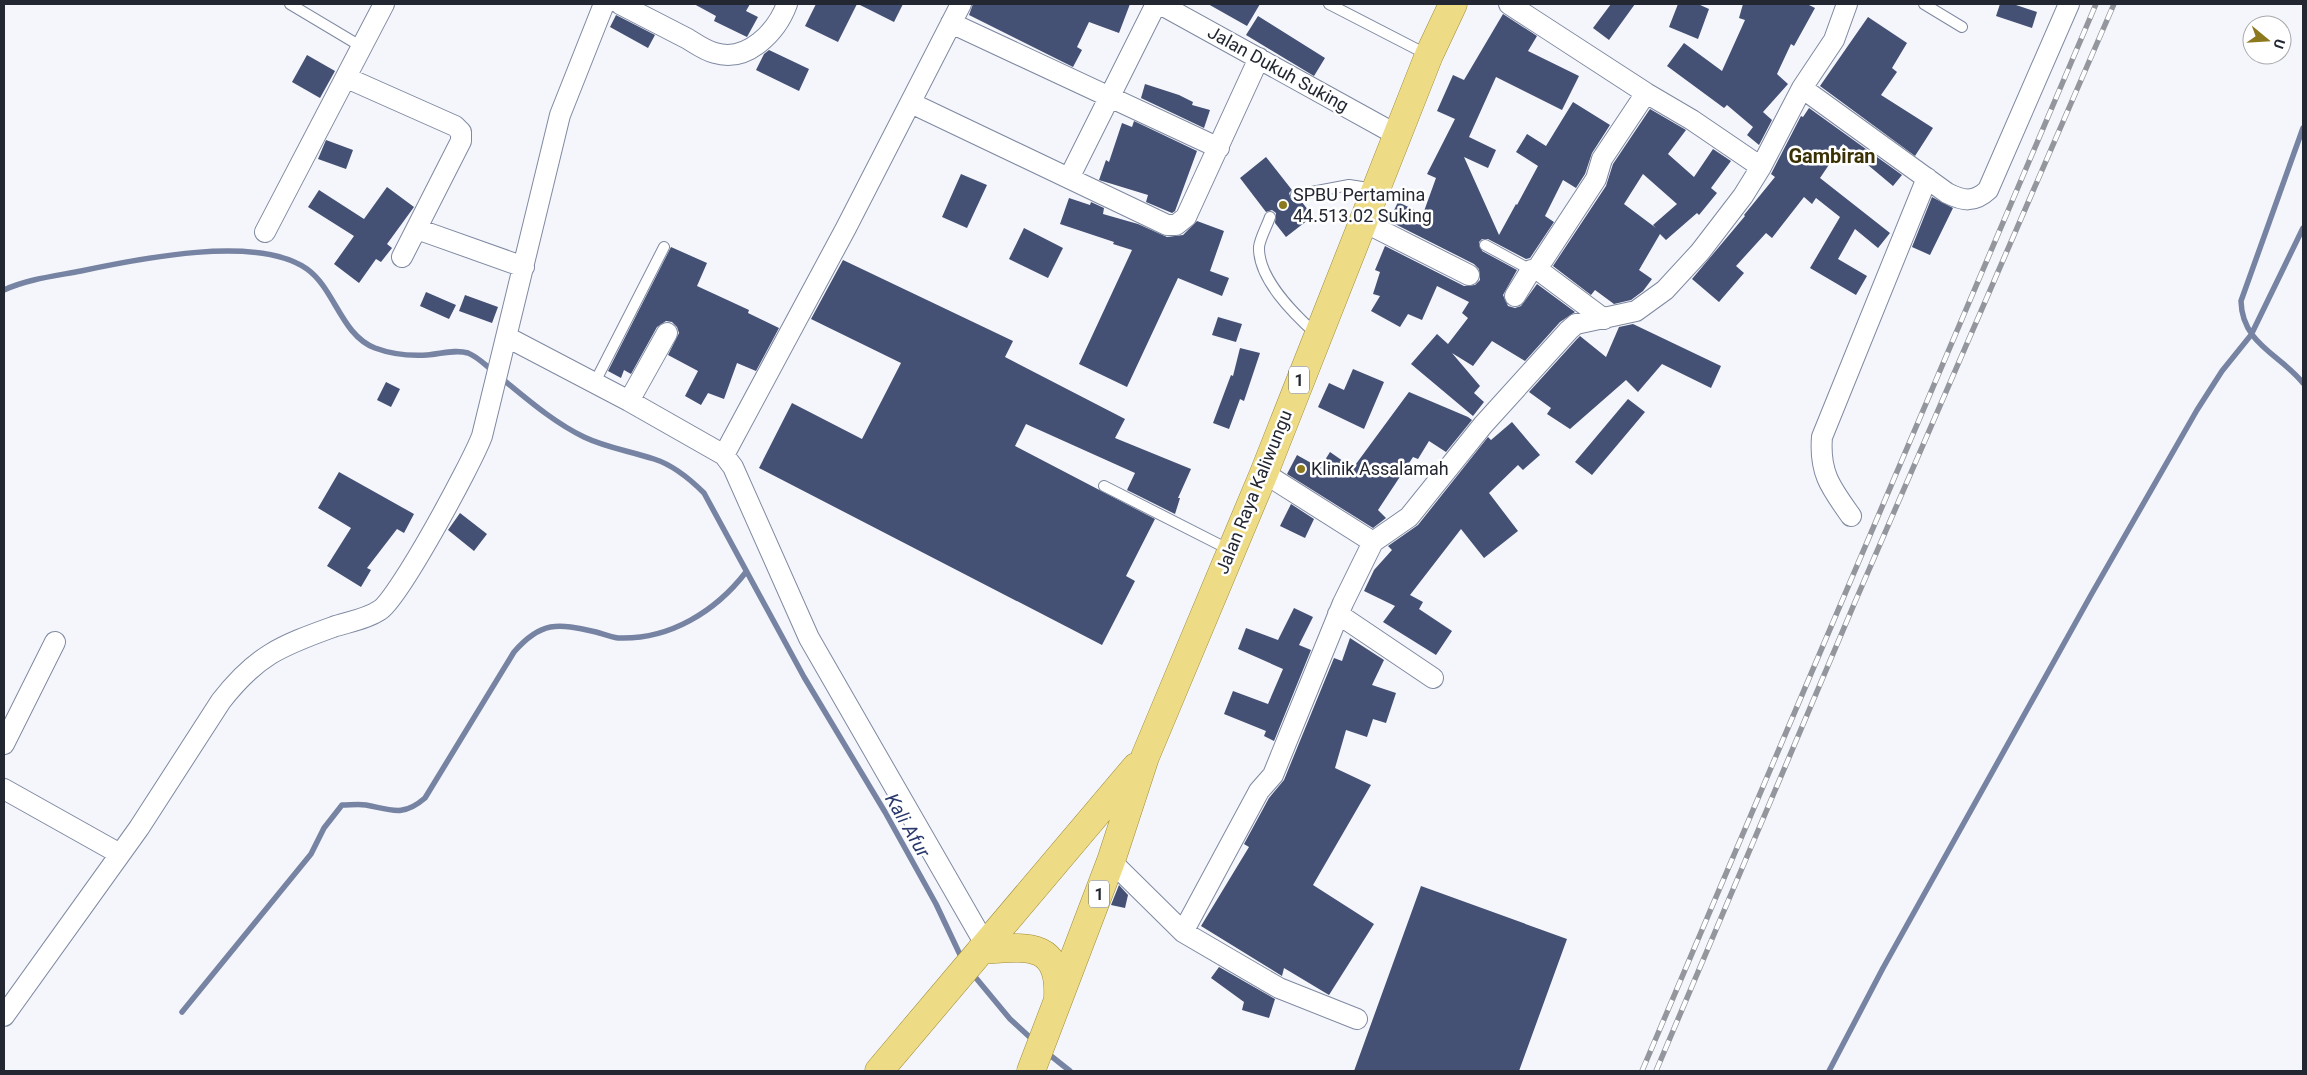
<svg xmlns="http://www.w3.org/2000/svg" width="2307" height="1075" font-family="Roboto,sans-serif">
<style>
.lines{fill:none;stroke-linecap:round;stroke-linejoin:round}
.stream{stroke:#7783a2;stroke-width:5.5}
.building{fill:#445074;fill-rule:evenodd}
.lane-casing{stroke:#7f89a1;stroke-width:12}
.street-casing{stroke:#7f89a1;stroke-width:22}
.primary-casing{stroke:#9f8c34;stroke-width:29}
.lane{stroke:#fff;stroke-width:10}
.street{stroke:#fff;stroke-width:20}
.primary{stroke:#eedb86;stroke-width:28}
.rail-casing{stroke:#94969e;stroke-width:5.5}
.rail{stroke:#fff;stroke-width:4;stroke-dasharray:11;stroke-linecap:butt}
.poi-dot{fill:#8c781d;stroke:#fff;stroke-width:2}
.labels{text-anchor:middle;stroke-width:5;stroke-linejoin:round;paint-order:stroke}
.shield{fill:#fff;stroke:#65686f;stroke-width:1}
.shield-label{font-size:16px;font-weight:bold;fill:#232731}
.street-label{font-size:18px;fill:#232731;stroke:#fff}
.poi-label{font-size:18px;fill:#232731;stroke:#fff;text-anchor:start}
.water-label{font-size:19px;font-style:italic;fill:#29396c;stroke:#fff}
.quarter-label{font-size:20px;font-weight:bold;fill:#3a3105;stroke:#fff}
</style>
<rect width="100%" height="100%" fill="#f4f6fb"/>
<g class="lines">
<path class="stream" d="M2303,128L2241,301C2242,344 2280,354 2303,383
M4,290C28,279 55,276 81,271C138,259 257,234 307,269C335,289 341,335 375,348C391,354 410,356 427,355C441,354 455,349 468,353C478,357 485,365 493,371
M500,377C527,399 553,422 584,437C607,448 630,451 654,459C673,465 690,479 704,493L804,677L885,812L936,904L963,961
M971,972L1010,1019L1034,1041
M182,1012L311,854L324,828L342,805C350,805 359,804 366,805C392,810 403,817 425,798L514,652C541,621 557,623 596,632C603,634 611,637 618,638C670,640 716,611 746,572
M1046,1052L1070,1071
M1829,1071L1883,968L2091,595L2197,410L2222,371L2251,335L2303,228"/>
</g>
<path class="building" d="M694,4H750L746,11L758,17L747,37L714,21L716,16Z
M816,4H857L838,42L805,26Z
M858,4H903L894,22Z
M973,4H1130L1119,33L1089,22L1077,47L1082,50L1073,67L969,15Z
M1208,4H1260L1247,26Z
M1611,4H1635L1609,40L1593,28Z
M1678,4H1698L1709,9L1698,39L1669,27Z
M1743,4H1807L1815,8L1794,46L1791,44L1777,74L1788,84L1763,112L1772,120L1759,145L1747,135L1753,127L1727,105L1724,108L1667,66L1684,43L1722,71L1745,20L1739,18Z
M2000,4H2013L2037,12L2032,28L1996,16Z
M1503,14L1537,36L1528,51L1579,76L1562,110L1496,77L1469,137L1496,150L1488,168L1464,157L1499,235L1516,204L1517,205L1538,166L1516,152L1527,134L1546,146L1573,102L1610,125L1592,153L1585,174L1576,188L1563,180L1545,216L1554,222L1530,258L1526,259L1488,239H1482L1479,242L1482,251L1517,270L1503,295L1508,306L1515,308L1521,306L1537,284L1575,312L1560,322L1525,361L1492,341L1473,366L1452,353L1480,386L1474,393L1484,402L1473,416L1411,364L1437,334L1448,344L1468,318L1462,313L1469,302L1437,286L1422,320L1408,314L1400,327L1371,311L1380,296L1373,294L1380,272L1375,270L1385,246L1464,286L1475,285L1480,280L1479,269L1474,264L1389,221L1398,202L1423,214L1436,178L1427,174L1455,119L1437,111L1453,75L1464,80Z
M616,15L655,35L648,48L610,27Z
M1258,16L1325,58L1314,76L1246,35Z
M1868,17L1907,43L1892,68L1897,72L1881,95L1933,128L1915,156L1820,86Z
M769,50L809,69L799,91L756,70L764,54Z
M307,55L335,71L320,98L292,82Z
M1145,84L1179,95L1193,102L1192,105L1210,110L1204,128L1141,98Z
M1809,108L1902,175L1893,186L1843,144L1820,178L1890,233L1878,248L1855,229L1838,259L1867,276L1856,295L1810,268L1840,217L1816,198L1812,204L1804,197L1772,238L1766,233L1736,266L1744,273L1719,302L1692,279L1745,216L1744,215L1775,177L1771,174L1801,116L1803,117Z
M1650,109L1686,130L1668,154L1694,177L1713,149L1731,161L1711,188L1717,193L1699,215L1697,213L1666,240L1660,234L1639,270L1652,279L1643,291L1631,300L1614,304L1595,290L1591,295L1553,266L1606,186L1613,164ZM1643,174L1677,204L1653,225L1656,228L1624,204Z
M1134,121L1197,151L1175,211L1172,213L1146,202L1148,195L1099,180L1106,160L1109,162L1122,123L1132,127Z
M326,140L353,150L346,169L318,159Z
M1266,157L1292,190L1289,193L1291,199L1294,202L1301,201L1313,216L1286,237L1275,223L1276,213L1272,210L1266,212L1240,178Z
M961,174L987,185L967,228L942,217Z
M387,187L414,207L387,244L392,248L381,262L376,259L359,283L334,264L354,236L308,207L319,190L364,219Z
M1932,197L1953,208L1930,255L1912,247Z
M1069,198L1090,205L1091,202L1104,208L1103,214L1138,224L1167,237L1183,235L1197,221L1224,231L1210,271L1229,278L1222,296L1178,278L1127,387L1079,364L1132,250L1113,244L1114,242L1060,224Z
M1024,228L1063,248L1048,278L1009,259Z
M671,247L707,263L697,286L749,310L748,313L779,328L756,371L737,363L724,399L708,393L701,405L685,396L698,371L668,355L679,333L677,327L672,322L666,321L657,327L631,374L624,370L621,378L608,371Z
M843,260L1013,341L1005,357L1125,419L1115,438L1191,469L1178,498H1180L1175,514L1127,490L1135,473L1026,424L1015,446L1155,519L1126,576L1135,581L1102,645L759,468L792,403L862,439L901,363L811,319Z
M426,292L456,305L449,319L420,306Z
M465,295L498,307L492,323L459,311Z
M1218,317L1242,324L1236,342L1212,335Z
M1633,324L1721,366L1711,388L1662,364L1638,392L1626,380L1570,429L1547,414L1551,408L1529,392L1577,339L1580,336L1606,357L1619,327Z
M1240,348L1260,353L1244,401L1240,399L1229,429L1213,423L1231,375L1233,376Z
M1353,369L1384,382L1364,429L1318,407L1329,383L1344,390Z
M386,382L400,389L391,407L377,400Z
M1409,392L1468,417L1472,420L1446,452L1429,441L1418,459L1413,457L1378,510L1386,518L1373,528L1287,474L1297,455L1320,468L1330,452L1353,468Z
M1628,399L1645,412L1592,475L1575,462Z
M1512,422L1540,455L1523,470L1518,465L1489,493L1518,531L1484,558L1461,529L1410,595L1423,602L1419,609L1452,631L1436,655L1383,622L1395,606L1364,591L1374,570L1392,550L1388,546L1418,525L1488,437L1491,440Z
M339,472L414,514L404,533L397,529L367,568L371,570L361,587L327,566L351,528L318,508Z
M1291,504L1314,519L1305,538L1280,526Z
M460,513L487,534L474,551L448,530Z
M1294,608L1313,617L1299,645L1311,650L1274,741L1264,736L1266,731L1224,714L1233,691L1268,704L1283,669L1238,649L1246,628L1278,640Z
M1350,638L1384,660L1372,685L1396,693L1386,723L1373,719L1367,737L1346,730L1335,768L1371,785L1313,885L1374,924L1329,995L1284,968L1282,976L1201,926L1249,847L1244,844L1269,798L1284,780L1334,658L1342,661Z
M1119,885L1128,895L1125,908L1111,905Z
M1421,886L1567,939L1519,1071H1354Z
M1219,967L1275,999L1269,1018L1242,1010L1244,1002L1211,978Z"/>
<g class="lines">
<defs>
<path id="lane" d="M290,4L362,47
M1329,4L1428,55
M1924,4L1962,27
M1296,195L1349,185L1375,189
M1270,217C1267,226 1260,238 1259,247C1258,279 1294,314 1316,334
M1485,245L1531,270
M595,382L664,247
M1104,486L1230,550"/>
<path id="street" d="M620,4C643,16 665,27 688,39C696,44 706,51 715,53C748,63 777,31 787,4
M1160,4L1397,135
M1509,4L1646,93L1692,120L1761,167
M951,23L1219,148
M347,78L455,126L461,132V141L402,257
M1802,88L1947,193C1963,201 1974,203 1988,190L2069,4
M911,103L1167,225H1176L1186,217L1259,58
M1069,178L1156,4
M1362,221L1469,275
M417,229L524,267
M265,232L384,4
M1537,269L1604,319
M1515,296L1531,270L1537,269L1596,179L1602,159L1646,93
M507,337L629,401L724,455L733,467L809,638L985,944
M629,401L667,333
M724,455L846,228L961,4
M1264,473L1373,542
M1851,516C1831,488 1819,473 1822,437L1927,178
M1338,614L1433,678
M4,744L55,642
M4,789L120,854
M1111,861L1183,932L1259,791L1273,775L1343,603L1373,542L1409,517L1483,425L1569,330L1576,324L1636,311L1665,290L1700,252L1743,196L1761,167L1802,88L1834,40L1847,4
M1183,932L1279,988L1357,1019
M4,1016L139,828L221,701C256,656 280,646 333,627C348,622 367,619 380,610C399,598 472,463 482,436L560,115L604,4"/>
<path id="primary" d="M981,950C1024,947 1061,939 1058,998
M879,1071L1136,767
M1031,1071L1111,861L1145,757L1264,473L1429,55L1453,4"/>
</defs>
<use href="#lane" class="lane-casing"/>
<use href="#street" class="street-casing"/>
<use href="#primary" class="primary-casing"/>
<use href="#lane" class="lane"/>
<use href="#street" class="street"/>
<use href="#primary" class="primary"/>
<defs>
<path id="rail" d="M1642,1071L2096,4
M1656,1071L1855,602L2114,4"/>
</defs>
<use href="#rail" class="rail-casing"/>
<use href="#rail" class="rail"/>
</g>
<g class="poi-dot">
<circle cx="1283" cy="205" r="5"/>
<circle cx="1301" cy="469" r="5"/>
</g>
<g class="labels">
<g class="shield">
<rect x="1289" y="366.5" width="20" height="27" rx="4"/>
<rect x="1089" y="880.5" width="20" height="27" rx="4"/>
</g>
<g class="shield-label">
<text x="1299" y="386">1</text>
<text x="1099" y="900">1</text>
</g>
<g class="street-label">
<text transform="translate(1278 69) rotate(29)" y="6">Jalan Dukuh Suking</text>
<text transform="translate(1254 492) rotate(-68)" y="6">Jalan Raya Kaliwungu</text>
</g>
<g class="poi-label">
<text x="1293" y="201">SPBU Pertamina<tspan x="1293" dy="21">44.513.02 Suking</tspan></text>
<text x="1311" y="475">Klinik Assalamah</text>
</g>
<g class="water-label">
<text transform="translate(908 825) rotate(60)" y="7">Kali Afur</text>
</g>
<g class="quarter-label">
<text x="1832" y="163">Gambiran</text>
</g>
</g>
<rect width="2307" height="1075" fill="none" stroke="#232731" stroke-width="10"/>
<g transform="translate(2267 40) rotate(108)"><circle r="24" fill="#ffffff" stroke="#a7a9ad"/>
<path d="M0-4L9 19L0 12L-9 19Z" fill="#8c781d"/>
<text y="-8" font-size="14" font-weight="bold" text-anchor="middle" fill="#232731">U</text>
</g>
</svg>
